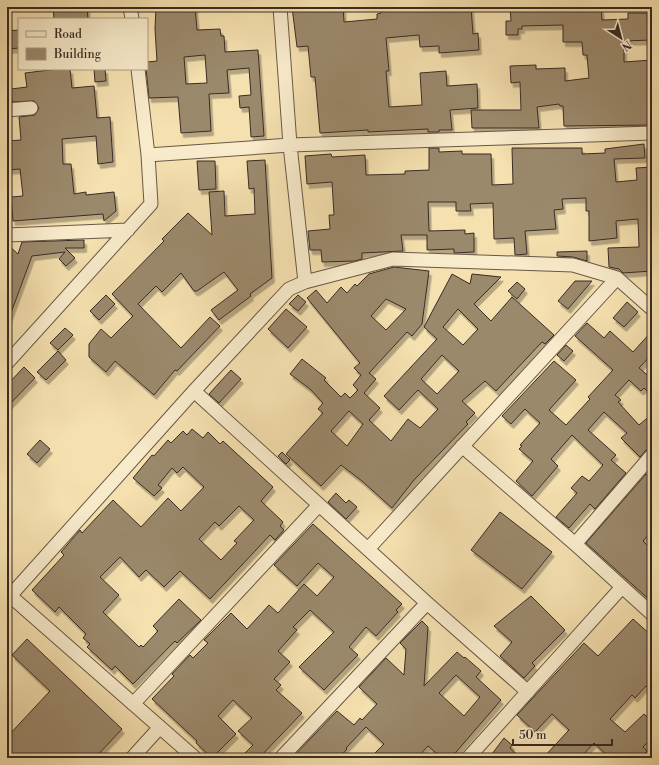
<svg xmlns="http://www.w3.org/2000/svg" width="659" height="765" font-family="'Libre Bodoni',serif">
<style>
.building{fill:#9b896c;stroke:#392b24;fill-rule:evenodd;filter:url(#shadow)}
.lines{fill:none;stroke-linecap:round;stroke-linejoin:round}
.street-casing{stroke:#685847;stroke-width:15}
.street{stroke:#f8ebcb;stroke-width:13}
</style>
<defs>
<filter id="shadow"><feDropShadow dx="2.5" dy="4.5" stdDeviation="0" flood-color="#0004"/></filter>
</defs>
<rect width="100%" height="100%" fill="#f5e0af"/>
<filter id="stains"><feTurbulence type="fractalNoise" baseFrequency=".005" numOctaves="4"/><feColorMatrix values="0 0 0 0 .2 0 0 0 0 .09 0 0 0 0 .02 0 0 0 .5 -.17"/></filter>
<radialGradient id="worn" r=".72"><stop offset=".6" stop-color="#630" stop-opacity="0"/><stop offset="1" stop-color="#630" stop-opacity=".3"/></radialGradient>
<path class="building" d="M53,7H87L88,19H54Z
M156,7H195L197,30L220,29L221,36H224L225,52L258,50L264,136L251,137L249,107L240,108L239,96L251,95L249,68L227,70L229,93L209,94L211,131L181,133L178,97L149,98L146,69L147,62L157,61L155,29ZM205,55L207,83L186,84L184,57Z
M292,7H343L344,22L377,19V14L381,13V7H471L473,34L478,33L479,50L439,53V46L420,47L419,35L386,38L389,71H386L389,107L422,105L420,73L446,71L447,86L477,84L478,108L450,110L452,130H439V132H428V129L368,132V130L320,133L315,77H311L308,46L297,47Z
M510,7H549V9L601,7L602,20L628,19V13H652V40L624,41V62L652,60V125L564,126L563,106H560L559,104L537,107L539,128H472L471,110H521L520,82L511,83L510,66L536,65V69L565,68V81L589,78L587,55H583L582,42H563V25L522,26V29H518V35H506V21H511Z
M19,30V48L7,49V31Z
M57,69H70L72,88L94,86L97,118L110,117L113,162L98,164L96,136L62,139L63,164H71L74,194L86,192V195L114,192L116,211L104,221L103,214L13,221L11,197L23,196L20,169L7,170V141L21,140L19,117L35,115L39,108L34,101L12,102L11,89L27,87L25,73Z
M94,69H105L106,81L95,82Z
M644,144L645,158L614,159L616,182L637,180L636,168L652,167V271L623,273L619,269L609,267L608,248L639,247L638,219L616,221L617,238L589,241V211H586V198L562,199L563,209L554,210L556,229L525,231L527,254L515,255L514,238L494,239L493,203L470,204L471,211H456V202H428L429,231L465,230V234L474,233V252L454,253V249L427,250V235H401L403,251L362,253V259L355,261L322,262L321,250H310L308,231L330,229L329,215H334L332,182L307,184L305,156L331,154L332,157L365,155L366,175L405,174V171L429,170V148H439V152L462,151V154H491L492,185L513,184L512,148H582V154L605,153V149Z
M265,160L272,278L250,294L251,296L219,320L211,310L238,290L224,272L197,291H194L181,273L162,292L156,286L138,304L181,348L210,317L220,326L177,371L175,370L154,395L115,361L106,372L89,357V344L101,329L111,338L133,316L112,294L164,241L162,239L188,213L212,235L209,192L224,191L225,216L255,214L254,188L249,189L247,161Z
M197,161H215L216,189L199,190Z
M84,240V248H65L75,258L66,266L59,259L65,252L32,256L8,321H7V244L18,254L22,242Z
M587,251V261L573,257L557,256V252Z
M394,267L429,271L422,324L412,336L407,332L369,373L376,379L364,393L380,408L369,420L391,441L408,419L420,428L438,409L418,390L399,410L384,396L437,339L424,327L452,274L470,284L472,274L501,277L474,304L491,321L512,297L554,335L545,344L542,342L496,391L485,381L462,401L475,413L466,422L468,424L414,480L392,508L362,481L341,465L321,486L286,454L323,413L318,409L323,403L310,389L290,374L302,359L326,378L324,380L341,397L345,393L350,398L358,390L353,385L361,375L354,368L360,363L307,298L316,290L327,303L341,287L347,293L355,284L357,286L369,274ZM386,299L406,309L386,330L371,316ZM458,309L478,329L463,345L443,327ZM442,355L459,371L437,394L421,379ZM349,411L363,424L347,446L331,431Z
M575,281H592L568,309L558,301Z
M517,282L525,289L517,299L508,291Z
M106,295L115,304L99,320L90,311Z
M298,295L306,302L298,311L289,304Z
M627,302L638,312L624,327L613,318Z
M286,309L307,327L288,348L268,329Z
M587,323L604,338L610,331L633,352L652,331V354L639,368L652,379V396L644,388L641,391L629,380L615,395L621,400L618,402L639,425L652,414V447L646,450L640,457L621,438L627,433L604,412L588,430L616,455L611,460L626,473L595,509L590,504L569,528L556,517L577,493L571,488L582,476L589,481L603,465L572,435L551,459L558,466L532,496L516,481L533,461L519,449L522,446L520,445L540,423L525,409L511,424L502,416L554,361L576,380L549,410L566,425L590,399L588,397L613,370L575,336Z
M65,328L73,335L58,350L50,343Z
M566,345L573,351L564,361L557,355Z
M58,351L66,360L46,380L37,372Z
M24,367L35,378L7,407V385Z
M231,370L241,379L219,403L209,394Z
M192,429L203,438L208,432L220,444L223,441L273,487L261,501L283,522L280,526L284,530L275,540L270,535L210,599L180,571L164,587L146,570L139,577L120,557L100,577L119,595L103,612L139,647L141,645L143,647L158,631L153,626L179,599L201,620L177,643L175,641L133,684L115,666L112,670L87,647L90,644L83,638L86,634L59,607L55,612L32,590L64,555L61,552L80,530L82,533L113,500L141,527L168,498L181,511L204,487L183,467L177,473L172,468L158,485L162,488L154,496L133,478L152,455L154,456L168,440L171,443L183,431L187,435ZM239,506L254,520L234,541L237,543L221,560L199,539L215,522L219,526Z
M40,440L50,449L37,463L27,454Z
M282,452L290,460L286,464L278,456Z
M646,474L652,480V531L643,541L652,550V602L586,543Z
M336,493L346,503L349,500L357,507L346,519L328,502Z
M500,512L552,552L522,589L471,550Z
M313,524L402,604L396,610L398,612L376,636L366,627L349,647L358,655L324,690L299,667L334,632L310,610L293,627L297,630L278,651L290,662L274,679L281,685L276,690L302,713L259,758H240L253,745L238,731L252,718L233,700L218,716L236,734L212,758L196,743L197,741L152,699L174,676L172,674L190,655L193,658L208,643L204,640L231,613L247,629L269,605L278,613L304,584L317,596L334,577L318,563L297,586L274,565Z
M531,596L565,630L532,663L535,666L524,678L500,656L512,642L494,626Z
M633,619L652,636V692L646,686L635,698L632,695L610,719L625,732L644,714L652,721V738L643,747L647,751L640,758H610L594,743L580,758H543L569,730L552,714L535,732L517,715L584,643L598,656Z
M422,621L428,627L424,686L457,652L464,658L465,657L481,671L476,677L501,700L451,758H442L428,746L417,758H370L384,744L366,727L346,748L347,749L339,758H292L337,711L354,725L360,718L362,720L377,704L359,687L386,658L404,675L406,649L400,643ZM456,675L480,697L464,716L439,693Z
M27,639L122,729L95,758H7V737L50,691L12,655Z
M504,738L512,745L510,748L521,758H489Z"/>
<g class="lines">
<defs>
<path id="street" d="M130,7L132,19
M280,7L290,145L305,282
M7,110L31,108
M148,155L290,145L652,133
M7,235L128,230
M7,363L151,204L148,155L138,69
M194,391L427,603L528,692
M462,446L575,544L652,614
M575,544L652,455
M368,549L617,278
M7,593L195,758
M10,596L194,391L289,289L305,282L393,259L573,265L617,278L652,309
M133,704L319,505
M132,758L160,727
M281,758L427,603
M468,758L622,587"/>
</defs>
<use href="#street" class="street-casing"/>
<use href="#street" class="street"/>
</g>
<rect width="659" height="765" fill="none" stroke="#f5e0af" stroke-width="24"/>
<rect x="8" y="8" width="643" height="749" fill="none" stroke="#392b24" stroke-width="2"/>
<rect x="12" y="12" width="635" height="741" fill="none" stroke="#392b24"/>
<rect x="18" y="18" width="130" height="52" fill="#f8ebcb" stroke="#ac9e88"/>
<rect x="26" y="31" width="20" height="6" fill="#f8ebcb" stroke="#ac9e88"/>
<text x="54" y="38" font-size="12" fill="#392b24">Road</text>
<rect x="26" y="48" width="20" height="12" fill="#9b896c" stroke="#ac9e88"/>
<text x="54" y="58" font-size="12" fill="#392b24">Building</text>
<g transform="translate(621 38) rotate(144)" stroke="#f8ebcb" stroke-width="3" paint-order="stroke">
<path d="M0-3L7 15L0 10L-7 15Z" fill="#392b24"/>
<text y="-6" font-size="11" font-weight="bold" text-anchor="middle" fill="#392b24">N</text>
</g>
<path d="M513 739v6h99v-6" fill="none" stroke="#392b24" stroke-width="2"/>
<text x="519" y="739" font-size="12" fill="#392b24" stroke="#f8ebcb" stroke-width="3" paint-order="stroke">50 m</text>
<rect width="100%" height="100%" filter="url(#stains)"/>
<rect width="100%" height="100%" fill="url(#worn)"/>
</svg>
